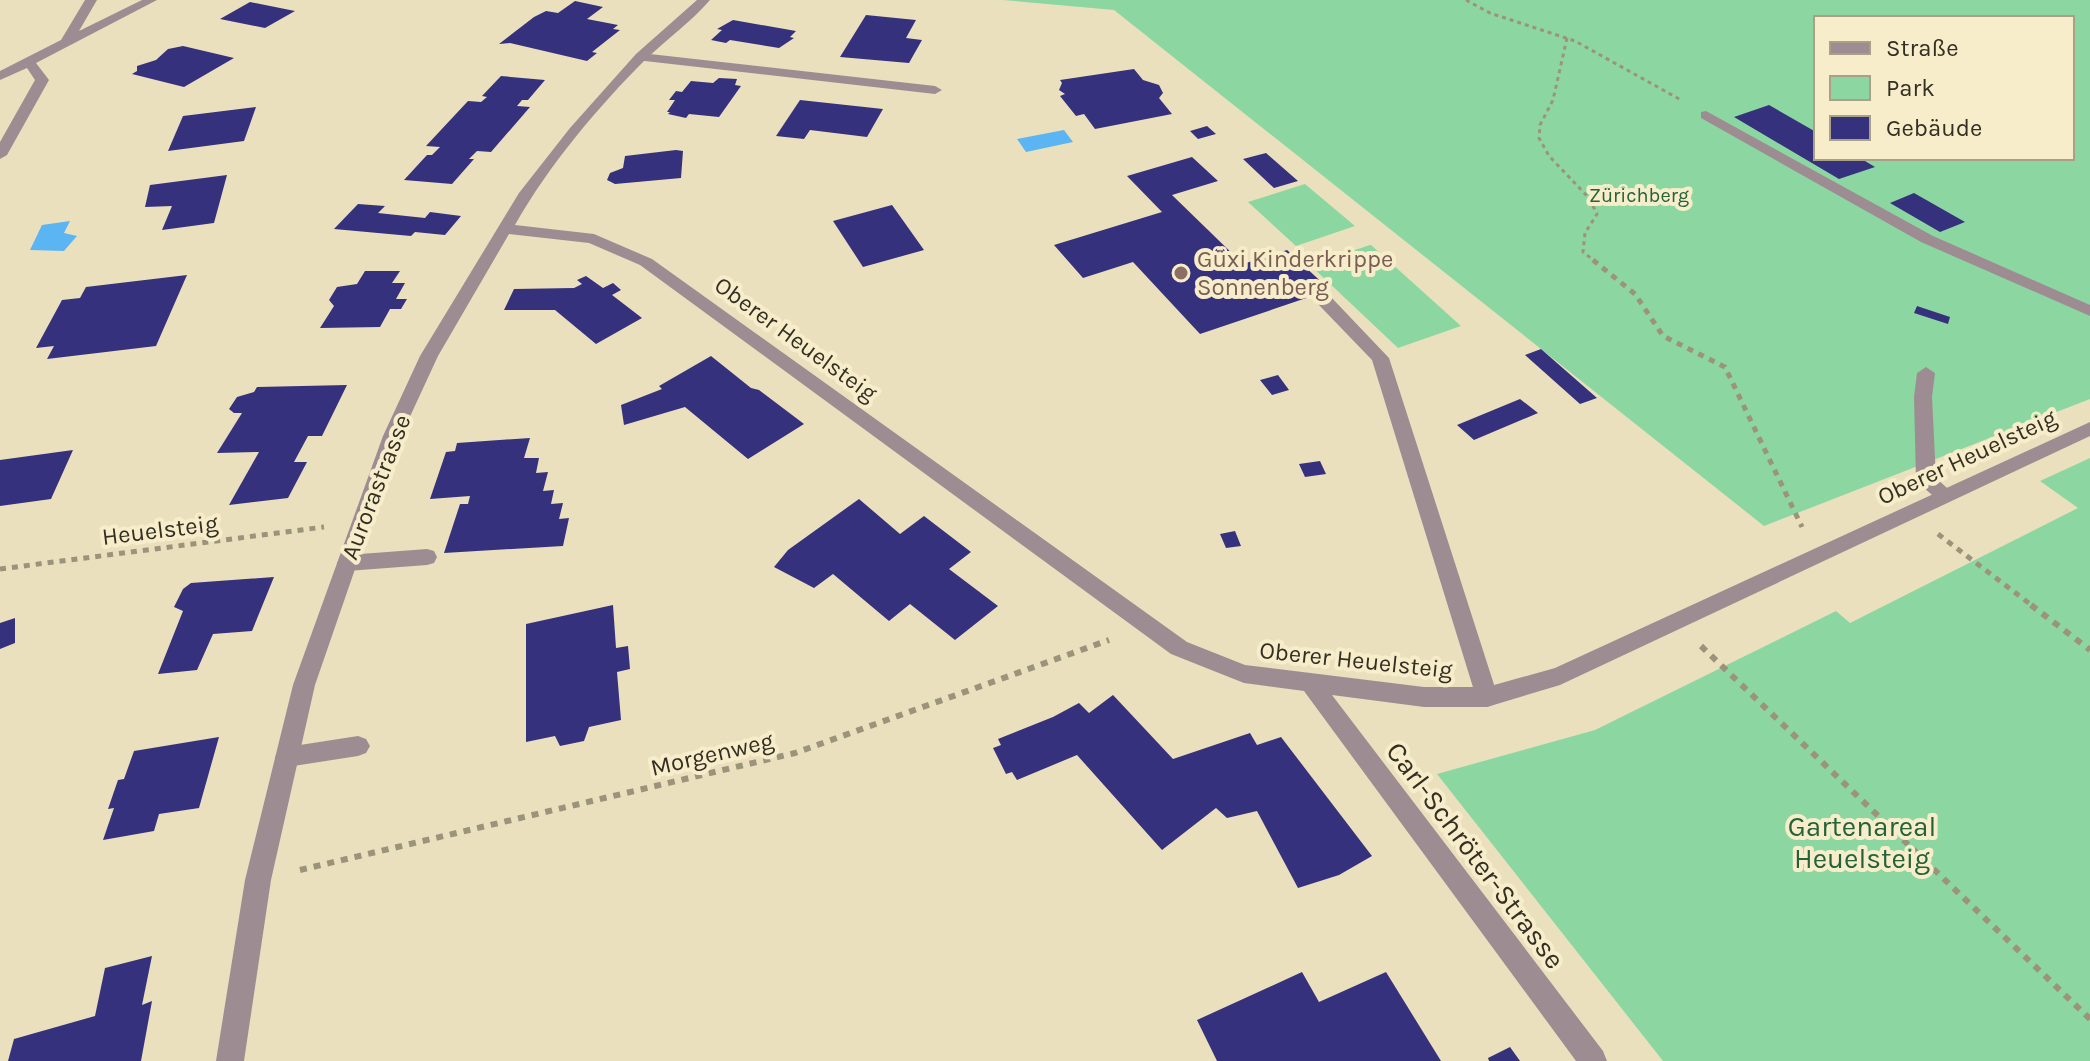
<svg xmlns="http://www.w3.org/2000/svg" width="2090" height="1061" font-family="Karla,sans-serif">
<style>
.green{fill:#8cd7a1;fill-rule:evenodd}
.water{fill:#5bb5f2}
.building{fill:#36317c}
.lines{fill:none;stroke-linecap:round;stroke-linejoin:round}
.path-far2{stroke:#9b947b;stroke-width:3;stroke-dasharray:4 4;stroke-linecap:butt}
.path-far1{stroke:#9b947b;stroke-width:5;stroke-dasharray:6 6;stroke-linecap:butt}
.path{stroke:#9b947b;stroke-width:6;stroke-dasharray:7 7;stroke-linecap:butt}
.service{fill:#9d8d92;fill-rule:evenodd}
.minor{fill:#9d8d92;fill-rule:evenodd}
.education-dot{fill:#8d6e63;stroke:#f7edcb;stroke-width:3}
.labels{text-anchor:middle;stroke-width:8;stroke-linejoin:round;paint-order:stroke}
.far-park-label{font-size:20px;fill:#24633a;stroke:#f7edcb}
.education-label{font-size:24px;fill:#785e54;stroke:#f7edcb;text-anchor:start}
.street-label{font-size:24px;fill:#332f22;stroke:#f7edcb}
.near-park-label{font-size:28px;fill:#24633a;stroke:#f7edcb}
.near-street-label{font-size:28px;fill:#332f22;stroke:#f7edcb}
</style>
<rect width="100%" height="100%" fill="#eae0be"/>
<path class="green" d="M1003,0H2090V399L1764,526L1114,10ZM1816,18H2072V158H1816Z
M1305,184L1355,226L1296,246L1248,202Z
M1370,245H1371L1461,326L1398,348L1310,265Z
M2090,458V1061H1663L1437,774L1595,730L1836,611L1850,623L2078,508L2040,481Z"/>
<path class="water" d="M1064,130L1073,142L1026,152L1017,139Z
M70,221L64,233L77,236L64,251L30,250L42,225Z"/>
<path class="building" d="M575,1L603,7L587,19L618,25L613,29L620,30L592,52L597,53L587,61L510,43L499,44L534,17L546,11L558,13Z
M250,2L295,11L265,28L220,19Z
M866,15L916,20L906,38L922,40L909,63L840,57Z
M733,20L796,31L790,37L794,38L779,48L730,40L726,43L711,40L722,30L717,29Z
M183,46L234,58L184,87L132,74L137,71V66L156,60L168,49Z
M1134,69L1143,80L1159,85L1163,93L1159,98L1172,114L1095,129L1084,114L1076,116L1060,96L1065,94L1059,90L1062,83L1060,80Z
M501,76L545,80L528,100H522L517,106L530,107L491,152L477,151L469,159H474L452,184L404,180L427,155H432L440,147L426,146L468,101L481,102L487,97L482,96Z
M719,78L737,79L735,85L741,86L719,117L689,114L686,118L668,114L670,112H667L675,100H669L676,91L682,92L691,81L713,83Z
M800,100L883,109L867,137L810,130L804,139L776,136Z
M1769,105L1816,132V158H1860L1875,167L1839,179L1734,117Z
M256,107L244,141L168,151L183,116Z
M1207,126L1216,134L1198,139L1190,131Z
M676,150L683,151L681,178L615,184L607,180L610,173L623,168L625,156Z
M1266,153L1298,181L1274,188L1243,159Z
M1192,157L1218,181L1172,195L1243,264L1287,250L1330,290L1200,334L1133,262L1083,278L1054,245L1162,212L1127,176Z
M227,175L214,223L162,230L172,206L145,207L150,185Z
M1914,193L1965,222L1940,232L1890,203Z
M358,204L385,206L378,213L425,218L430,212L461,216L445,235L415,232L411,236L334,229Z
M892,205L924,250L863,267L833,221Z
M365,271H400L392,283H405L396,299H407L401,309H390L380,327L320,328L334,306L329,300L337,287L357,284Z
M187,275L156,346L47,359L54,346L36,348L62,300L80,298L86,287Z
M586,276L603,288L613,283L621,290L612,295L642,318L596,344L555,310H504L514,289L574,288L582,284L577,280Z
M1917,306L1950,317L1948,324L1914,313Z
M1541,349L1597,398L1580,404L1525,355Z
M711,356L751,388L759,390L804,424L748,459L685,407L624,425L621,405L662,389L659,386Z
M1278,375L1289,390L1272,395L1260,380Z
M347,385L322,436H308L294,462H307L288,498L229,505L259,452L217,453L242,413H234L229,409L237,397L254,392L257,387Z
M1520,399L1538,413L1474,440L1457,425Z
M530,438L524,458H539L536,473L548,472L543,491L554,490L551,504L563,503L559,519L569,518L563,546L444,553L460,504H468L470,496L430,499L446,452L455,451L457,443Z
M73,450L51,499L0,506V460Z
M1320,461L1326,474L1305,477L1299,464Z
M859,499L900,534L924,516L971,552L949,569L998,606L955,640L910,604L889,621L833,574L814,588L774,567L788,550Z
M1235,531L1241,546L1226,548L1220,534Z
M274,577L252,631L213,634L197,670L158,674L183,611L174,607L183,589L191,583Z
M613,605L616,648L628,646L630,669L617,672L621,720L589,727L584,741L560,746L555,736L526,742V624Z
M15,618V643L0,649V623Z
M1113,695L1173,759L1250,733L1257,745L1281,737L1372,856L1339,875L1298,888L1257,811L1227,818L1216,808L1162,850L1077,755L1017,780L1012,772L1006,774L993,748L1001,745L998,739L1053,717L1079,703L1089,713Z
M219,737L199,808L159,814L154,831L103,840L114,808L108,809L118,780L124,779L134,751Z
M152,956L142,1005L152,1001L141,1061H8L14,1039L95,1016L105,968Z
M1302,972L1319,1002L1386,972L1441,1061H1217L1197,1020Z
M1510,1047L1520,1061H1489L1488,1058Z"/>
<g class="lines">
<path class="path-far2" d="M1466,0L1490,13L1575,41L1681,100
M1567,38L1553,100L1540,125L1539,138L1549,156L1589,198L1597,214L1585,233L1583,252L1596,262"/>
<path class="path-far1" d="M1593,260L1635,294L1663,336L1725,367L1802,527
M1938,534L2034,607
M0,569L324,527"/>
<path class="path" d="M2031,605L2090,650
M1701,646L2090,1019
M300,870L795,753L1109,640"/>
<path class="service" d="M641,53L935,86L942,90L935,94L636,60V54Z
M1706,111L1933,236L2090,305V316L1921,242L1701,118V112Z
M1324,295L1330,296L1389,358L1498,697L1495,704L1487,707L1479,704L1476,697L1372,360L1318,304L1316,300L1318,296Z
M1926,367L1935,373L1932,397L1936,478L1956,496L1946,503L1939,501L1916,481L1914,397L1917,373Z
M427,549L434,551L437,557L434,563L427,565L347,571L340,569L337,563L340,557L347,555Z
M358,736L366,739L370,746L366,753L358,756L287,767L279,764L275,757L279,750L287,747Z"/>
<path class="minor" d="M85,0H97L79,31L142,0H157L36,63L49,80L7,155L0,159V142L35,80L27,68L0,80V71L61,40Z
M697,0H710C691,22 667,39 646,59C597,108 549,165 515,225L594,234L652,259L1187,642L1245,665L1424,687H1487L1555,668L2090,422V436L1560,685L1487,707H1424L1332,695L1603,1051L1607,1061H1576L1304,691L1244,683L1171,654L640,265L589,243L509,234L438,356L401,436L315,685L271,880L244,1061H216L245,880L293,685L383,436L420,356L519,193L570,128L636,54Z"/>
</g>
<circle class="education-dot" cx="1181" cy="273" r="8"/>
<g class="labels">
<g class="far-park-label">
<text x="1639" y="202">Zürichberg</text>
</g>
<g class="education-label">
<text x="1197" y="267">Güxi Kinderkrippe<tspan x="1197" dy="28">Sonnenberg</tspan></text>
</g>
<g class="street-label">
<text transform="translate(796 339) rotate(36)" y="8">Oberer Heuelsteig</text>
<text transform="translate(1967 457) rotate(-25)" y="8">Oberer Heuelsteig</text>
<text transform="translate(376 487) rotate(-69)" y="8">Aurorastrasse</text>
<text transform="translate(160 530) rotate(-7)" y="8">Heuelsteig</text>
<text transform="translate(1356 660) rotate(6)" y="8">Oberer Heuelsteig</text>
<text transform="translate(712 754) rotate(-13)" y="8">Morgenweg</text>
</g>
<g class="near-park-label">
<text x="1862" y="836">Gartenareal<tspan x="1862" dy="32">Heuelsteig</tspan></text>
</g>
<g class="near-street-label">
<text transform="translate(1476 855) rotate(53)" y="10">Carl-Schröter-Strasse</text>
</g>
</g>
<rect x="1814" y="16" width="260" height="144" fill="#f7edcb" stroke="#a9a187" stroke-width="2"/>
<rect x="1830" y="42" width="40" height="12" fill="#9d8d92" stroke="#a9a187" stroke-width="2"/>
<text x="1886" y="56" font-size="24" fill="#332f22">Straße</text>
<rect x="1830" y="76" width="40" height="24" fill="#8cd7a1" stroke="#a9a187" stroke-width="2"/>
<text x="1886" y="96" font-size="24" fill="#332f22">Park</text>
<rect x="1830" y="116" width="40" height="24" fill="#36317c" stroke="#a9a187" stroke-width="2"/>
<text x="1886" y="136" font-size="24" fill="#332f22">Gebäude</text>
</svg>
